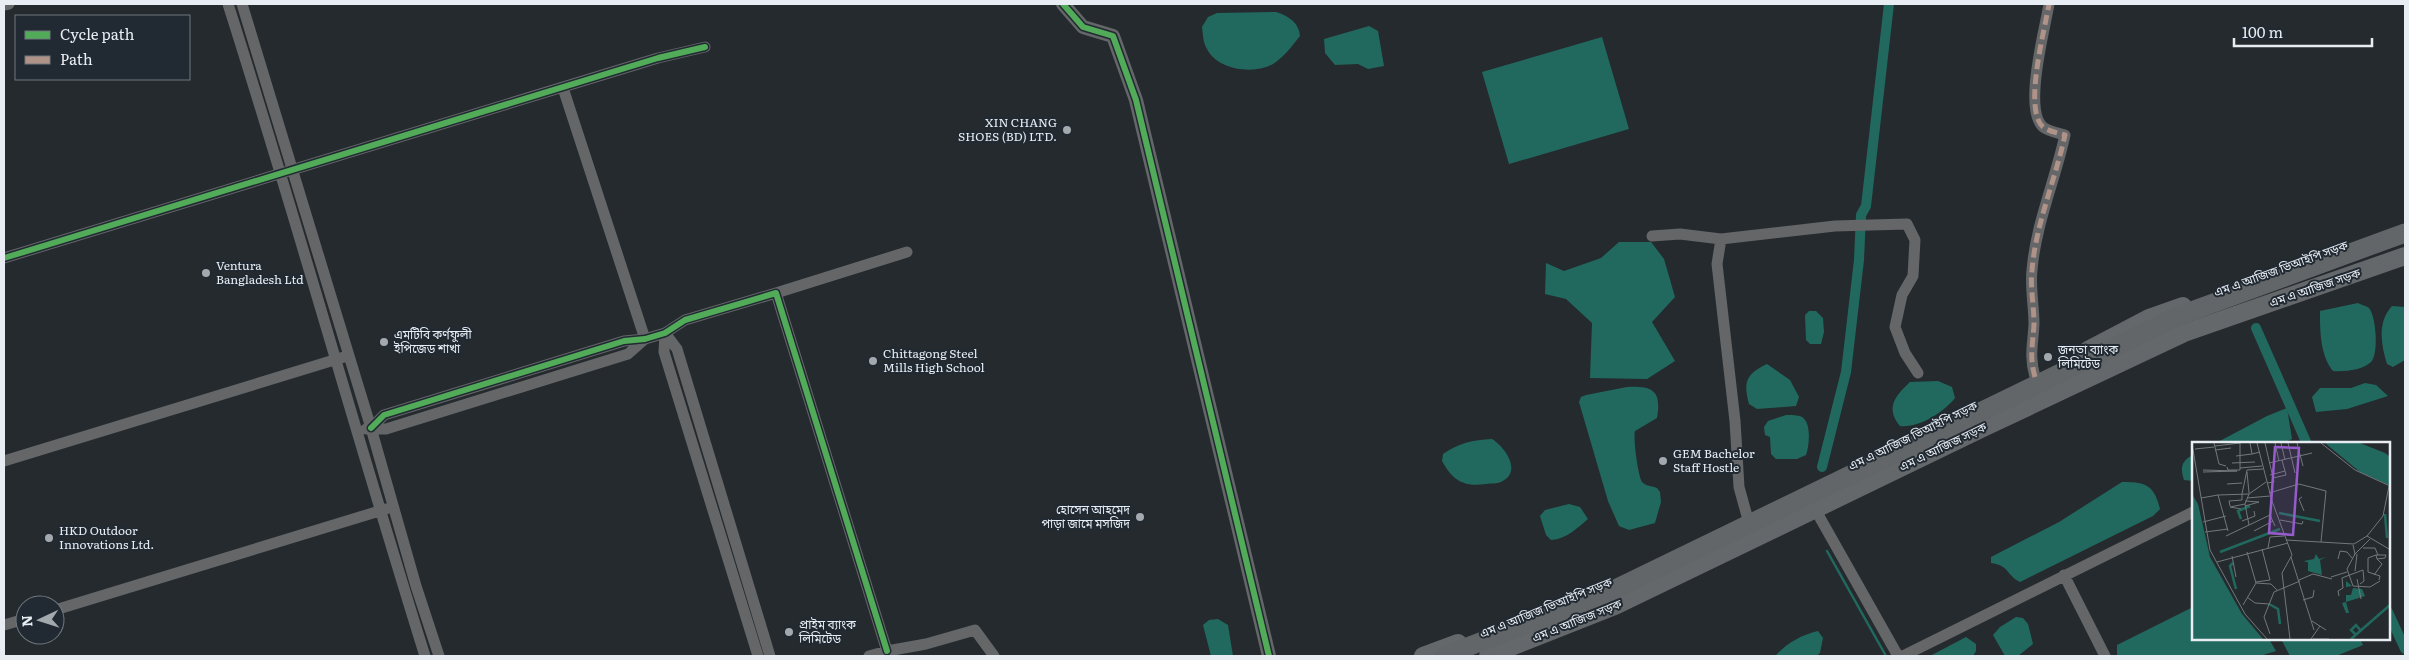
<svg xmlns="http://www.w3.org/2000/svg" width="2409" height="660" font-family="Literata,'Noto Sans Bengali',serif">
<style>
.water{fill:#21695e}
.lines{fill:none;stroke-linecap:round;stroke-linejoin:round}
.stream{stroke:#21695e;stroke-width:2.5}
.canal{stroke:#21695e;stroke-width:10}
.minor{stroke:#646668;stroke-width:11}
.tertiary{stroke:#646668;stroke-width:14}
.primary{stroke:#64686a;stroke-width:18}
.trunk{stroke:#626668;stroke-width:19}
.quiet{stroke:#af9288;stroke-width:5;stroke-dasharray:10 5;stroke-linecap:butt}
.cycleway-casing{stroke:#212a32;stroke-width:9}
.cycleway{stroke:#51ab58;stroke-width:6}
.poi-dot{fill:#a4a9ae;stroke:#212a32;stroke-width:2}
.labels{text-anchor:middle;stroke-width:4;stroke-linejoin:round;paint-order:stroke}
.poi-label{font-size:12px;fill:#e8edf3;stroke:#212a32;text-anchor:start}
.street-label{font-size:12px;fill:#e8edf3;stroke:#212a32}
.inset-river{fill:none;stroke:#21695e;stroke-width:2.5}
.inset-road{fill:none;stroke:#73787d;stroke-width:1}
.view{fill:#965ccc;fill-opacity:0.15;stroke:#965ccc;stroke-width:2.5}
.inset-edge{fill:none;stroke:#e8edf3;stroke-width:2.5}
</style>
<rect width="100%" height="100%" fill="#252a2e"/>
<path class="water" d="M1276,12C1288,16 1299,22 1300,36C1292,46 1284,57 1273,64C1255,75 1217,70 1207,49C1203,43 1203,34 1202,27L1208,17L1217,13Z
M1369,26L1378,31L1384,66L1368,69L1358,64L1335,65L1325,53L1324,39Z
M1602,37L1629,129L1509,164L1482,72Z
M1619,242H1651L1664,259L1675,297L1652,322L1675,361L1647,379L1590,378L1592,323L1566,299L1545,294L1546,263L1564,271L1601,258Z
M2358,303C2361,305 2367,306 2369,308C2376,316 2379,354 2371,362C2363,370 2344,372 2333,371C2320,355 2320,331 2320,311Z
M2392,306L2405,307V360L2393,367L2387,364C2381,345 2377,322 2392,306Z
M1809,311H1816L1823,318L1824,332L1821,344H1810L1806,340L1805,315Z
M1767,364L1790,380L1799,397L1796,406L1757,409L1749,404C1743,382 1746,374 1767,364Z
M1938,381L1952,387L1955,398C1943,413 1919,428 1900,426C1885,408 1895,396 1910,382Z
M2365,383L2376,385L2388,396L2347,409L2316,412L2312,397L2320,388H2351Z
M1627,387C1652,386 1662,390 1657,418L1635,431C1633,439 1638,475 1642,482C1645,486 1652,486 1657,488L1660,492L1661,502L1655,523L1629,530L1619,526L1608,501L1579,402L1581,397L1586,395Z
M2287,408L2292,439L2281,444H2214L2267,416Z
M1786,415C1791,415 1798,415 1802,417C1812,423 1809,447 1806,455L1797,459H1776L1771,454L1770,437L1765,435L1764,427L1768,421Z
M1492,439C1505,447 1523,472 1501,482C1497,484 1490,483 1486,484C1464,487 1453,481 1442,461L1443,454C1459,443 1472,440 1492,439Z
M2193,455V481L2184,480C2180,468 2181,461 2193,455Z
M2122,482C2145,482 2154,484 2160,509L2153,516L2020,582C2007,576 2009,565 1991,563V557L2059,522Z
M1569,504L1580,507L1588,519C1577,528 1567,539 1551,540L1546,535L1540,516L1545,510Z
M2193,607V639H2269L2276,651L2260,656H2117V645Z
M2016,617L2023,618L2028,624L2033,644L2018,656H2005L1993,635L2000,627Z
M1218,619L1228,625L1233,656H1211L1203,625L1209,620Z
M1818,631L1823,638L1820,653L1816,656H1775C1787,643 1801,635 1818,631Z
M1966,637L1976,644V651L1973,656H1930Z
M2281,639H2360L2363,645L2336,656H2290Z"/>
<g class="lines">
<path class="stream" d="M1827,551L1886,656"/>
<path class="canal" d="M2256,328L2307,444
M1822,467L1846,372L1859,260L1861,215L1866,206L1889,4
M2388,612L2405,649"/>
<path class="minor" d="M228,4C297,220 357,439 425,656
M242,4L371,428L416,586L439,656
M4,5L9,4
M563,88L645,339
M1652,236L1680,234L1721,239L1717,264L1735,421L1739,487L1747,516
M1721,239L1835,226L1907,224L1915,240L1913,276L1902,295L1895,327L1905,353L1918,373
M4,258L658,58L705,47
M776,293L907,252
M665,333L677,349L770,656
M665,333L664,352L758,656
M2035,377C2029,356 2033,344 2034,324C2034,306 2030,287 2032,270C2036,223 2055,181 2065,135C2058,133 2048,131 2043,127C2023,109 2045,29 2049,4
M371,428L384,415L624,341L645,339L665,333L685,320L776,293L887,651
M366,429H386L628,354L645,339
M4,461L344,357
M1815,509L1898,656
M2064,575L2105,656
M55,610L386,509
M4,625L25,619
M869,656L887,651L926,644L975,630L994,656
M1903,656L2193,512"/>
<path class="tertiary" d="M1063,4L1083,27L1113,36L1136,100L1269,656"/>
<path class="primary" d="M2088,350L2149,318L2183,306
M1423,656L1458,643
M1488,656L1615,606L1981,429L2184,333L2405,256"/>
<path class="trunk" d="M1444,656L1609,592L2178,316L2405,233"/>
<path class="quiet" d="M2035,377C2029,356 2033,344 2034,324C2034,306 2030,287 2032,270C2036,223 2055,181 2065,135C2058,133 2048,131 2043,127C2023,109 2045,29 2049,4"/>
<defs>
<path id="cycleway" d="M1063,4L1083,27L1113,36L1136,100L1269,656
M4,258L658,58L705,47
M371,428L384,415L624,341L645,339L665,333L685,320L776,293L887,651"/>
</defs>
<use href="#cycleway" class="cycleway-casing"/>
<use href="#cycleway" class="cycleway"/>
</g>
<g class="poi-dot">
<circle cx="1067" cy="130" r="5"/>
<circle cx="206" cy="273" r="5"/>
<circle cx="384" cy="342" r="5"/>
<circle cx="2048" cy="357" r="5"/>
<circle cx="873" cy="361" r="5"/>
<circle cx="1663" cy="461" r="5"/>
<circle cx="1140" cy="517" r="5"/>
<circle cx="49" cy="538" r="5"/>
<circle cx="789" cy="632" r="5"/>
</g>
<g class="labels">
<g class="poi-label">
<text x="1057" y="127" text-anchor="end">XIN CHANG<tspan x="1057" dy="14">SHOES (BD) LTD.</tspan></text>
<text x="216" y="270">Ventura<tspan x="216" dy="14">Bangladesh Ltd</tspan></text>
<text x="394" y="339">এমটিবি কর্ণফুলী<tspan x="394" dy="14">ইপিজেড শাখা</tspan></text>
<text x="2058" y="354">জনতা ব্যাংক<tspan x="2058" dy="14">লিমিটেড</tspan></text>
<text x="883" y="358">Chittagong Steel<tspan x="883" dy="14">Mills High School</tspan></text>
<text x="1673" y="458">GEM Bachelor<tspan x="1673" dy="14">Staff Hostle</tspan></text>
<text x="1130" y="514" text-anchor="end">হোসেন আহমেদ<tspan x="1130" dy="14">পাড়া জামে মসজিদ</tspan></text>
<text x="59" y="535">HKD Outdoor<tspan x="59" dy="14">Innovations Ltd.</tspan></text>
<text x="799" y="629">প্রাইম ব্যাংক<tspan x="799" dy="14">লিমিটেড</tspan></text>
</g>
<g class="street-label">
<text transform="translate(2281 269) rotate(-20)" y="4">এম এ আজিজ ভিআইপি সড়ক</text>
<text transform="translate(2315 288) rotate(-19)" y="4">এম এ আজিজ সড়ক</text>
<text transform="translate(1913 436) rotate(-26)" y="4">এম এ আজিজ ভিআইপি সড়ক</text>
<text transform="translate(1943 447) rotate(-26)" y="4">এম এ আজিজ সড়ক</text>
<text transform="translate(1546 608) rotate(-22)" y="4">এম এ আজিজ ভিআইপি সড়ক</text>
<text transform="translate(1577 621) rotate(-22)" y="4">এম এ আজিজ সড়ক</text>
</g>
</g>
<g transform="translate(2192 442)">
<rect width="198" height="198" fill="#252a2e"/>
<path d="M133,1H168L193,11L197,14V43L168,30ZM0,52L6,62L18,115L50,172L71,197H0ZM124,112L127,117L134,115L128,118L130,133L116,129V120H114L112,119L122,117ZM154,139L160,144L154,145V153H159L161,146L170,147L173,154L154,160L157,171H154L150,161L154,160Z" fill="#21695e"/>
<path class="inset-river" d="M87,71L128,79M193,72L195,96M49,77L46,69L58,64M28,110L88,87M41,121L38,124L44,147M77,162L86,167L88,182M164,193L159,188L164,183L169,189M159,197L198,163"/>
<path class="inset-road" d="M22,1L27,22L34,24M58,1L60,12L68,10M65,1L80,59L100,113L90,131L98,197M73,1L82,40L75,41M83,1L87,19M89,1L93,18M96,1L103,31M105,1L111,24M129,1L163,28L198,44M0,2L18,108L53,172L75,197M23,4L48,1M3,7L22,5M23,8L39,6M44,14L60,12M40,21L63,20M77,21L120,11M35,25L36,28H48V1M48,26L70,24M11,28L45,29L11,30M55,30L57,51M78,33L93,29M81,36L94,33L90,18M35,42L50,41M77,51L107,42L134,49L129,100M50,52L55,28L71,27M57,52L53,62L57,83M26,53L57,52L74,40M110,55L107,57L112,69M9,56L26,53L36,89M55,56L78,54M38,64L37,59L50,58V52M53,64L67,60L53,59M49,67L38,65L53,62M88,78L110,82L111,79M50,79L63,74L62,69M11,80L34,74M62,89L81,79M13,90L36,87M34,94L78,73L83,84M175,94L197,107M94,98L162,102L175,94L191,74L197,44M161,103L163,112L155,127L161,144L178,145L188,139M76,106L78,95L92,94M171,106H183L186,113M55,110L64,141L79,142L85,148M162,113L178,97M184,113H194L193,116L185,117L184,113L176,116V130L188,134L187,138M40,114L44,135M99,115L122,188M146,117L148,109L155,110L160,116M25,120L96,101M163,129L165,112M182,133L190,122L185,117M155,134L171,128L172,139L168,142M139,135L155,130M165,137L169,157M107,138L121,132L140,137M64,140L78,138L70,107M147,154L146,149L151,146L150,136L155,134M55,155L63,161L77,162M111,158L121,155L122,148M51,163L64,141M120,179L134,188M78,192L72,175L82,150L108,139M119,197L128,184M121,197H137"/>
<path class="view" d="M83,5L107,6L101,93L77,91Z"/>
<rect width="198" height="198" class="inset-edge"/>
</g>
<rect width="2409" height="660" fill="none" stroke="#e8edf3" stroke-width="10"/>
<rect x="15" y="15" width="175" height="65" fill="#212a32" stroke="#71787f"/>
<rect x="25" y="31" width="25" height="8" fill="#51ab58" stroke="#71787f"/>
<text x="60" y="40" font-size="15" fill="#e8edf3">Cycle path</text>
<rect x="25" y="56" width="25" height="8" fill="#af9288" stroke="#71787f"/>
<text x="60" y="65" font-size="15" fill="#e8edf3">Path</text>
<g transform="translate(40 620) rotate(266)"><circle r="24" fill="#212a32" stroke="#71787f"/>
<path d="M0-4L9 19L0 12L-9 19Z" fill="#a4a9ae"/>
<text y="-8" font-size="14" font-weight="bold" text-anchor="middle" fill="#e8edf3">N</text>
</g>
<path d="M2234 38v8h138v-8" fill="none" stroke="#e8edf3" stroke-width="2.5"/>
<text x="2242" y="38" font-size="15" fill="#e8edf3" stroke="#212a32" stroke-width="4" paint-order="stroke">100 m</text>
</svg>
